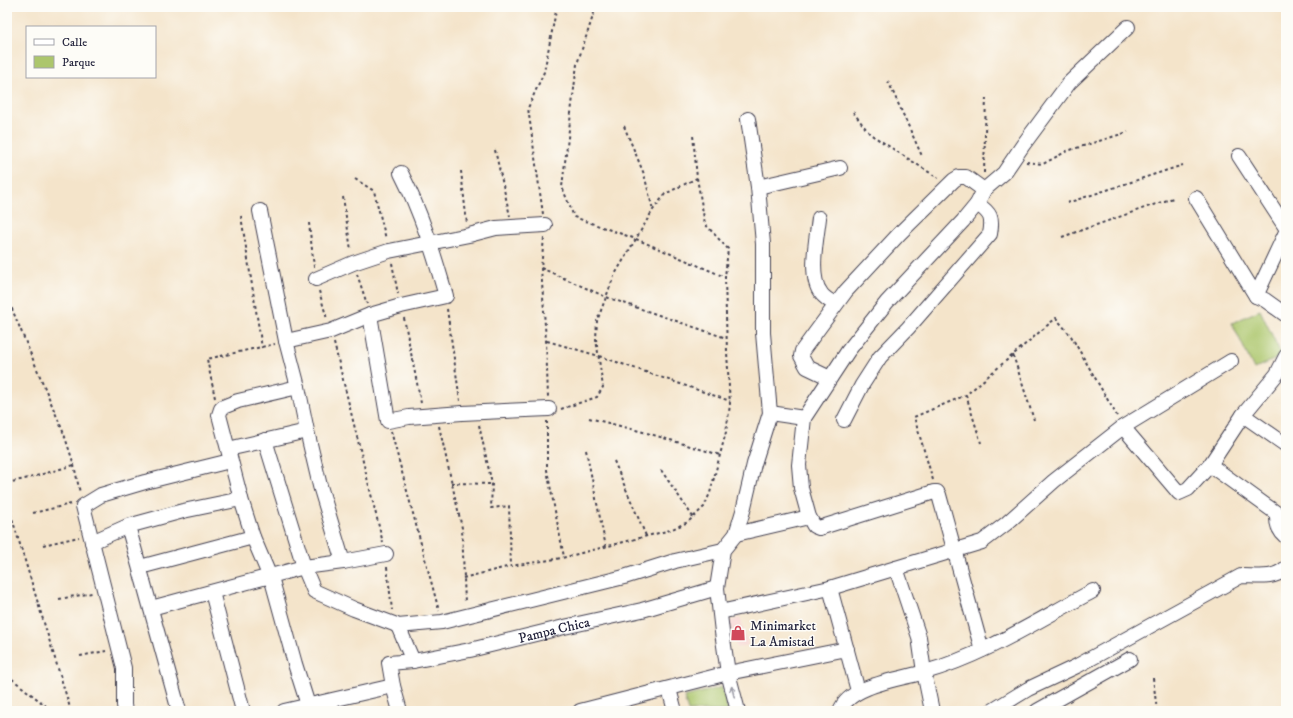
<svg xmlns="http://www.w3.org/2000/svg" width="1293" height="718" font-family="'IM FELL DW Pica',serif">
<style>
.built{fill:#f7d0ce}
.green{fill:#acc66c;stroke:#677454}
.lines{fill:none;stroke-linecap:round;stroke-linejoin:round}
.minor-casing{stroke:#423f50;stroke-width:16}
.path{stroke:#423f50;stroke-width:2;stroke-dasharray:3 3;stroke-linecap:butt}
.minor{stroke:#fff;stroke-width:14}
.oneway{stroke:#9c9ca7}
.labels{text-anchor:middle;stroke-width:3;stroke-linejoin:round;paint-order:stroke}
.poi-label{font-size:14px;fill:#22223b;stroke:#fdfcf7;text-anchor:start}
.street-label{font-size:14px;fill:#22223b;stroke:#fdfcf7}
</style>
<rect width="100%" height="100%" fill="#fdfcf7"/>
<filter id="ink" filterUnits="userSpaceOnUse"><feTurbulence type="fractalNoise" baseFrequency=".025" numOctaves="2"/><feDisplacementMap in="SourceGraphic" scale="8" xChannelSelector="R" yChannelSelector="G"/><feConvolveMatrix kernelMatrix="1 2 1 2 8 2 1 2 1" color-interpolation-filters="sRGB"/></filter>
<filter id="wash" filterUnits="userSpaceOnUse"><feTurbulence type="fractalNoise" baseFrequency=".012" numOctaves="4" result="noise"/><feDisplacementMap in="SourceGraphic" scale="16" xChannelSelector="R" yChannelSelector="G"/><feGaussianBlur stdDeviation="0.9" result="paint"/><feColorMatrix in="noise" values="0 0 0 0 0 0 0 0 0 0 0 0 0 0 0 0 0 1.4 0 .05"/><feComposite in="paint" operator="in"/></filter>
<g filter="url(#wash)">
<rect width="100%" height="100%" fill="#f4e4ca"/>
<path class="built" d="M740,618L748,645L737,648L728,622Z"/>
<path class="green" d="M1260,310L1282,356L1254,369L1232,323Z
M722,687L728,711H688L684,697Z"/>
</g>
<g filter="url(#ink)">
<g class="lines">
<defs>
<g id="minor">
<path d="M1239,156L1286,228"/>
<path d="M758,187L840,168"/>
<path d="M1196,198L1256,296"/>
<path d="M260,211L286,341L298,387L307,431L320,486L343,562"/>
<path d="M819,218C817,237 808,277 821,293C824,298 831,301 835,305"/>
<path d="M1286,232L1256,296L1265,300L1286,315"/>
<path d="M316,279L353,263L389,251L469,235L496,228L545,225"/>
<path d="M370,315L388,421L409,417L462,413L549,409"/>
<path d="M286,341L331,331L370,315L401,306L446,296C434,254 421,212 401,173"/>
<path d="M830,378L807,367L801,356L802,351L846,291L900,233L954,180L959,177H966L984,190"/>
<path d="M298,387L238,401L223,407L221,409L219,415L241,499L253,537L273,584L295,664L308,705"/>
<path d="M770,413L804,418"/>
<path d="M1243,415L1286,445"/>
<path d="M844,420L862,385L880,357L908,328L990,234C993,218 991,213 977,204"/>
<path d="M1123,427L1179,493L1188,489L1210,465L1243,415L1277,374L1286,356"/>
<path d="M265,440L304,567L314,591L354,609L394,624L398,626L442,622L466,616L624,577L675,561L723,550"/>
<path d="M228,449L307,431"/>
<path d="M1210,465L1279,515L1286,514"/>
<path d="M1279,515L1277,518C1277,526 1280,532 1286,537"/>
<path d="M128,526L179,711"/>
<path d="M736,534L809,517"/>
<path d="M92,542L128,526L183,511L241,499"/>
<path d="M140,567L253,537"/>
<path d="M896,568L919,637L924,672L932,711"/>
<path d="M830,588L858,691"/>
<path d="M212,592L243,711"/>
<path d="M151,608L304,567L343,562L386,554"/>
<path d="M720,612L830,588L982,542L1007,523L1054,481L1123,427L1231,361"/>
<path d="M398,626L413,661"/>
<path d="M982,650L939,495L937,492H934L819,528L814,526L809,517L801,488L799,465L804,418L848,351L887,302L963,221L977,204L984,190L1004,173L1023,145L1069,83L1128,27"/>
<path d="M669,689L675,711"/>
<path d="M125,711L124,705V668L83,506L101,495L145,482L230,461"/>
<path d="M284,711L393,686"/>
<path id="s1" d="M400,711L393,686L389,663L413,661L470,650L564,627L642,610L717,588"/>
<path d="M580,711L728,673L847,649"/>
<path d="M738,711L728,673L722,632L717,588L723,550L736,534L743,511L754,464L770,413L763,333V244L758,187L748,119"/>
<path d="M840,711C849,685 901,679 925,672C985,655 1038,620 1093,591"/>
<path d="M992,711L1028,689L1077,666L1241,576C1257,576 1273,580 1286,568"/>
<path d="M1037,711L1130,659"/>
</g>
</defs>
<use href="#minor" class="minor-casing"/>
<path class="path" d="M596,7L577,64L562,187L574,217L636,239L725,277
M888,81L922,156
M853,112L870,134L938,178
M624,126L644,174L653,210
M495,150L510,216
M1026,162L1043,164L1067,151L1128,132
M461,171L467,224
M984,173L986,95
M355,179L374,191L386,239
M343,197L351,250
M1067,203L1183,165
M543,214L528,108L544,72L556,11
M241,216L262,348
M309,223L314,267
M1062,237L1173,198
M544,238L541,268L546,340L548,397
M392,263L398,294
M541,268L606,297L726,338
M357,274L367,304
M319,291L327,319
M7,297L64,434L74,465L80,493
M447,309L460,401
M404,318L421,403
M547,341L599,356L730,401
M334,343L383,543
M1013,355L1034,420
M966,395L981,443
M215,398L207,359L275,344
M561,409L597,397L603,387L596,339L597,321L614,276L653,210L665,194L697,178
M589,418L647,433L720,455
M547,421V470L564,557
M479,425L492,484L491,508L509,506L511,566
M439,426L462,528L465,603
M391,431L439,611
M586,450L606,547
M614,461L646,536
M661,470L693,517
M933,480L914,417L966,395L1056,318L1071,336L1117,416
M7,483L29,478L74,465
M451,483L492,484
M7,502L71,711
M33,513L71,504
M43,545L79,537
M387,567L392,610
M463,578L511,566L562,558L670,530L688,522L704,507L710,493L726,432L730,405L727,352L725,277L728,249L705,224L697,178L693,135
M59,599L92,593
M80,656L106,651
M7,675L46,706
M1153,678L1157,711"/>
<use href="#minor" class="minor"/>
</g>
<defs><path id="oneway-shaft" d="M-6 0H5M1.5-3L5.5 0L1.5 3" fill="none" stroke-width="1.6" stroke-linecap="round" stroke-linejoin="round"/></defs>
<use class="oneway" href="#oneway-shaft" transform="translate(733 692) rotate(-104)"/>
</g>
<defs>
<symbol id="shop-bare" viewBox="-9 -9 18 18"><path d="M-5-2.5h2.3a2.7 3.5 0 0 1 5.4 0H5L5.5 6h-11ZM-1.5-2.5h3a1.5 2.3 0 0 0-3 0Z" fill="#d1495b" stroke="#fdfcf7" stroke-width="2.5" paint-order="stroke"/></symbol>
</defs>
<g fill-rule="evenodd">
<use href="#shop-bare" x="727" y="622" width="22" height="22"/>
</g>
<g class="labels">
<g class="poi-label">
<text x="750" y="630">Minimarket<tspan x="750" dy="16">La Amistad</tspan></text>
</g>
<g class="street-label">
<text dy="5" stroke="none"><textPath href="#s1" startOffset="218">Pampa Chica</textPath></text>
</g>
</g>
<rect width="1293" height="718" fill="none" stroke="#fdfcf7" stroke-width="24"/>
<rect x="26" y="26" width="130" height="52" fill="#fdfcf7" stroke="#a5a5ac"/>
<rect x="34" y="39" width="20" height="6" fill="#ffffff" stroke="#a5a5ac"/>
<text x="62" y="46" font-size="12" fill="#22223b">Calle</text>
<rect x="34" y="56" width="20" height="12" fill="#acc66c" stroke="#a5a5ac"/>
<text x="62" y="66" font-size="12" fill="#22223b">Parque</text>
</svg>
